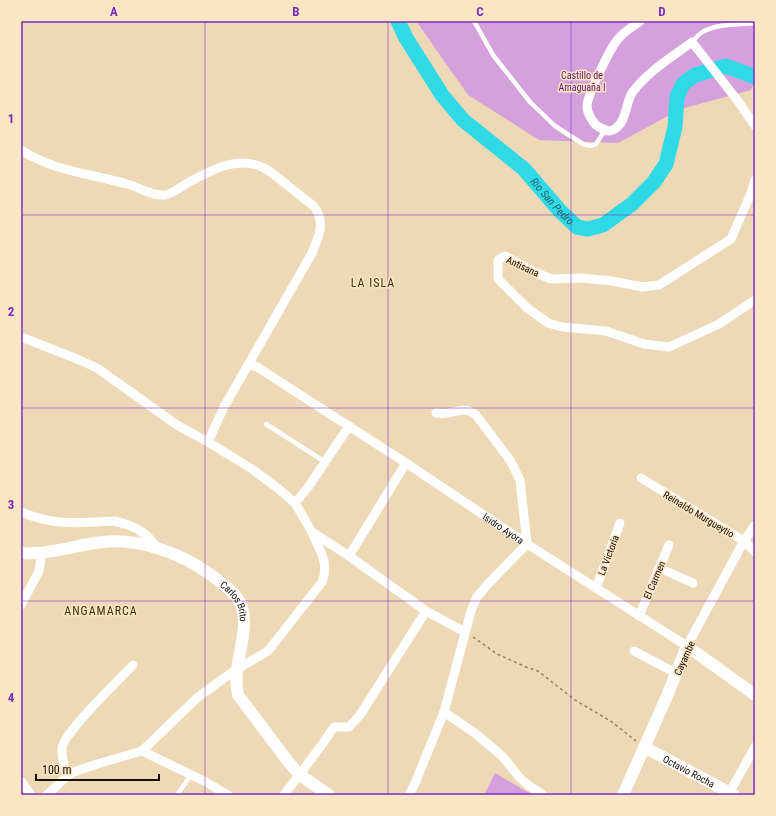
<svg xmlns="http://www.w3.org/2000/svg" width="776" height="816" font-family="'Roboto Condensed',sans-serif">
<style>
.green{fill:#d5a1dd}
.lines{fill:none;stroke-linecap:round;stroke-linejoin:round}
.river{stroke:#2fd9e5;stroke-width:15}
.path{stroke:#91826a;stroke-width:1.5;stroke-dasharray:3 3;stroke-linecap:butt}
.service{stroke:#fff;stroke-width:4.5}
.minor{stroke:#fff;stroke-width:9}
.tertiary{stroke:#fff;stroke-width:12}
.grid{fill:none;stroke:#7b2cbf;stroke-width:1;stroke-opacity:0.55}
.labels{text-anchor:middle;stroke-width:3;stroke-linejoin:round;paint-order:stroke}
.park-label{font-size:10px;fill:#641070;stroke:#fae6c3}
.street-label{font-size:10px;fill:#171005;stroke:#fae6c3}
.water-label{font-size:11px;font-style:italic;fill:#236267;stroke:#fae6c3}
.quarter-label{font-size:12px;letter-spacing:1px;fill:#3f3010;stroke:#fae6c3}
.neatline{fill:none;stroke:#7b2cbf;stroke-width:1.5}
.grid-label{font-size:13px;text-anchor:middle;font-weight:bold;fill:#7b2cbf}
</style>
<rect width="100%" height="100%" fill="#edd9b6"/>
<path class="green" d="M416,21H755V80L751,90L681,109L618,143L539,140L468,95Z
M495,773L533,795H484Z"/>
<g class="lines">
<path class="river" id="s1" d="M398,21L406,38L442,95L463,120L524,169L560,211L577,227L588,229L603,225L632,204L654,182L666,164L675,127L677,97L683,84L695,75L726,66L755,77"/>
<path class="path" d="M473,637L497,654L526,667L538,671L575,700L612,722L636,741"/>
<path class="service" d="M474,21L493,55L530,102L555,126L583,144L591,146L596,144L605,130
M692,42C695,39 698,35 701,33C716,23 738,25 755,23
M266,424L325,462
M177,795L191,775"/>
<g class="minor">
<path d="M640,21C634,26 625,31 619,38C611,46 587,96 587,106C587,113 592,121 596,125C601,128 607,133 613,130C627,123 625,104 632,93C648,71 671,58 692,42L738,101L755,126"/>
<path d="M21,150C53,171 92,174 127,184C139,187 152,196 165,195C171,195 185,184 191,181C214,169 237,156 262,167C272,171 291,189 301,196C305,200 311,203 315,208C326,223 318,238 312,253L224,407L208,442L252,469L280,490L295,503L312,532L349,556L406,463"/>
<path d="M755,180L751,193L731,239L659,285L642,287L612,281L582,278L551,279L534,272L505,256L498,260V279L526,307L548,323L562,327L606,331L644,344L669,347L719,324L755,300"/>
<path d="M21,337L77,359L97,368L177,425L208,442"/>
<path id="s2" d="M249,364L257,367L406,463L527,544L687,646L744,541L755,525"/>
<path d="M641,478L744,541L755,552"/>
<path d="M295,503L309,486L349,426"/>
<path d="M21,512C55,526 78,523 114,521C132,525 146,531 156,547"/>
<path d="M349,556L426,611L465,632"/>
<path d="M659,568L693,583"/>
<path d="M596,588L620,523"/>
<path d="M21,605L39,571L42,552"/>
<path d="M639,616L669,545"/>
<path d="M634,651L676,673"/>
<path d="M444,712L476,734L503,757L519,777L528,785L543,795"/>
<path d="M142,751L206,782L228,795"/>
<path d="M67,776C65,767 61,757 62,748C64,732 119,680 133,665"/>
<path d="M21,781L31,795"/>
<path d="M47,795L67,776L74,772L97,764L142,751L198,697L237,669L268,651L322,582C330,563 319,550 312,532"/>
<path d="M284,795L321,746L334,727H349L360,715L426,611"/>
<path d="M409,795L416,781L444,712L471,611L477,597L487,585L527,544L520,480L510,460L476,415C460,403 454,417 436,413"/>
<path d="M728,795L755,747"/>
</g>
<g class="tertiary">
<path id="s3" d="M21,553C48,555 76,545 102,542C140,538 181,553 211,575C222,583 238,594 242,607C250,636 231,665 238,695L290,764L300,775L329,795"/>
<path id="s4" d="M644,747L734,795"/>
<path d="M623,795L667,696L687,646L755,695"/>
</g>
</g>
<path class="grid" d="M205,21V795M388,21V795M571,21V795M21,215H755M21,408H755M21,601H755"/>
<g class="labels">
<g class="park-label">
<text x="582" y="79">Castillo de<tspan x="582" dy="12">Amaguaña I</tspan></text>
</g>
<g class="street-label">
<text transform="translate(523 266) rotate(25)" y="4">Antisana</text>
<text transform="translate(699 514) rotate(31)" y="4">Reinaldo Murgueytio</text>
<text dy="4" stroke="none"><textPath href="#s2" startOffset="303">Isidro Ayora</textPath></text>
<text transform="translate(608 555) rotate(-69)" y="4">La Victoria</text>
<text transform="translate(654 580) rotate(-67)" y="4">El Carmen</text>
<text dy="4" stroke="none"><textPath href="#s3" startOffset="235">Carlos Brito</textPath></text>
<text transform="translate(684 658) rotate(-66)" y="4">Cayambe</text>
<text dy="4" stroke="none"><textPath href="#s4" startOffset="51">Octavio Rocha</textPath></text>
</g>
<g class="water-label">
<text dy="4" stroke="none"><textPath href="#s1" startOffset="240">Rio San Pedro</textPath></text>
</g>
<g class="quarter-label">
<text x="373" y="287">LA ISLA</text>
<text x="101" y="615">ANGAMARCA</text>
</g>
</g>
<rect width="776" height="816" fill="none" stroke="#fae6c3" stroke-width="44"/>
<path d="M36 774v6h123v-6" fill="none" stroke="#171005" stroke-width="2"/>
<text x="42" y="774" font-size="12" fill="#171005" stroke="#fae6c3" stroke-width="3" paint-order="stroke">100 m</text>
<rect x="22" y="22" width="732" height="772" class="neatline"/>
<g class="grid-label">
<text x="114" y="16">A</text>
<text x="296" y="16">B</text>
<text x="480" y="16">C</text>
<text x="662" y="16">D</text>
<text x="11" y="123">1</text>
<text x="11" y="316">2</text>
<text x="11" y="509">3</text>
<text x="11" y="702">4</text>
</g>
</svg>
